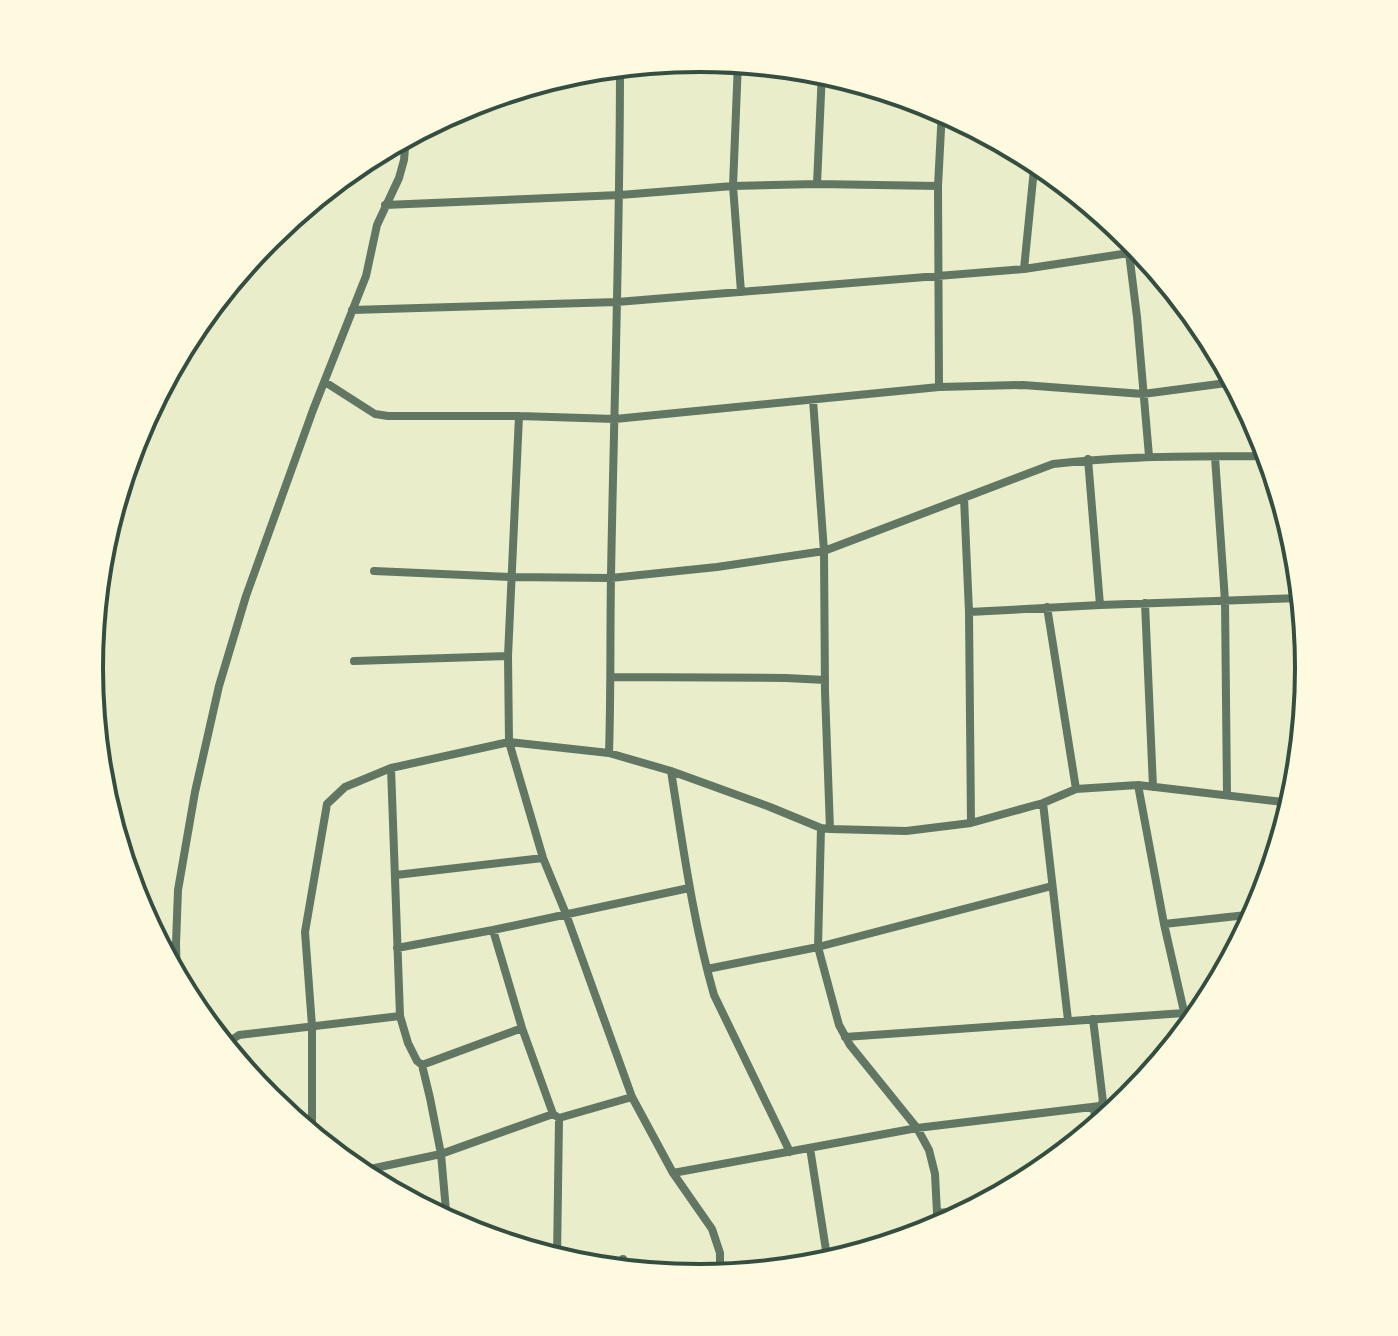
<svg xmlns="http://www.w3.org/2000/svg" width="1398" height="1336" font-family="Inter,sans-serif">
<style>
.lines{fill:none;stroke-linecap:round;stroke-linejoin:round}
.minor{stroke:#617663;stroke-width:8}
.rim{fill:none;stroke:#344e41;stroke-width:4}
</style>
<rect width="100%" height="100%" fill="#e9edc9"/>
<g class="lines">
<path class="minor" d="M738,62L733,186L741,292
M817,184L822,71
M385,205L620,195L733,186L817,184L938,186
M1129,253L1137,317L1149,456
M1024,269L1035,159
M352,310L617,302L1024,269L1142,251
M325,382L375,414L388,416H519L615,419L939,387L1023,385L1143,394L1234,382
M939,387L938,186L942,110
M813,400L824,551L825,692L830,829
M519,416L508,656L509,742L543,858L566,914L632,1097L673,1173L712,1229L720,1253V1276
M1215,457L1225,601L1227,795
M1088,459L1100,605
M964,498L969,612L971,823
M1299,564V598
M374,571L510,577L611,578L717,567L824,551L1053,464C1125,455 1197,457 1269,456
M1145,603L1153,787
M1047,607L1076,789
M969,612L1100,605L1302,598
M354,661L508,656
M611,677L786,678L825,680
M609,753C611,694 610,635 611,576C614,406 620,236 620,66
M391,768L400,1016L408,1043L417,1061L422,1065L430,1098L441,1154L447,1222
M671,771C683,846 693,922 714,995L790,1152
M1138,785L1164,924L1188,1029
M1043,803L1068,1020
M821,828L818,947L839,1025L850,1045L917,1128L929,1150L935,1174L937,1213L936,1229
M396,875L543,858
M1164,924L1256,914
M493,930L522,1028L553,1114
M397,948L493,930L689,888
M707,969L818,947L1052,886
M177,980L176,944L178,890L195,792L219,686L246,596L313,410L366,276L377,225L399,178L404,160L406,136
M845,1037L1184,1013
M228,1050L233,1039L239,1035L400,1016
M422,1065L522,1028
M1094,1108L1096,1127
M312,1136V1026L305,932L327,804L345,787L391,768L509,742L609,753L671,771L770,807L821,828L830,829L906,831L971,823L1043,803L1076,789L1138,785L1292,803
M810,1148L828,1263
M356,1172L441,1154L553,1114L559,1118L632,1097
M673,1173L917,1128L1100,1106L1103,1102L1093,1019
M937,1213L973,1210
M557,1259L559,1118
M623,1259V1271"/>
</g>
<path d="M0 0H1398V1336H0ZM103 668a596 596 0 1 1 1192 0a596 596 0 1 1-1192 0Z" fill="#fefae0" fill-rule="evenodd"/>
<path class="rim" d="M103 668a596 596 0 1 1 1192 0a596 596 0 1 1-1192 0Z"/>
</svg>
